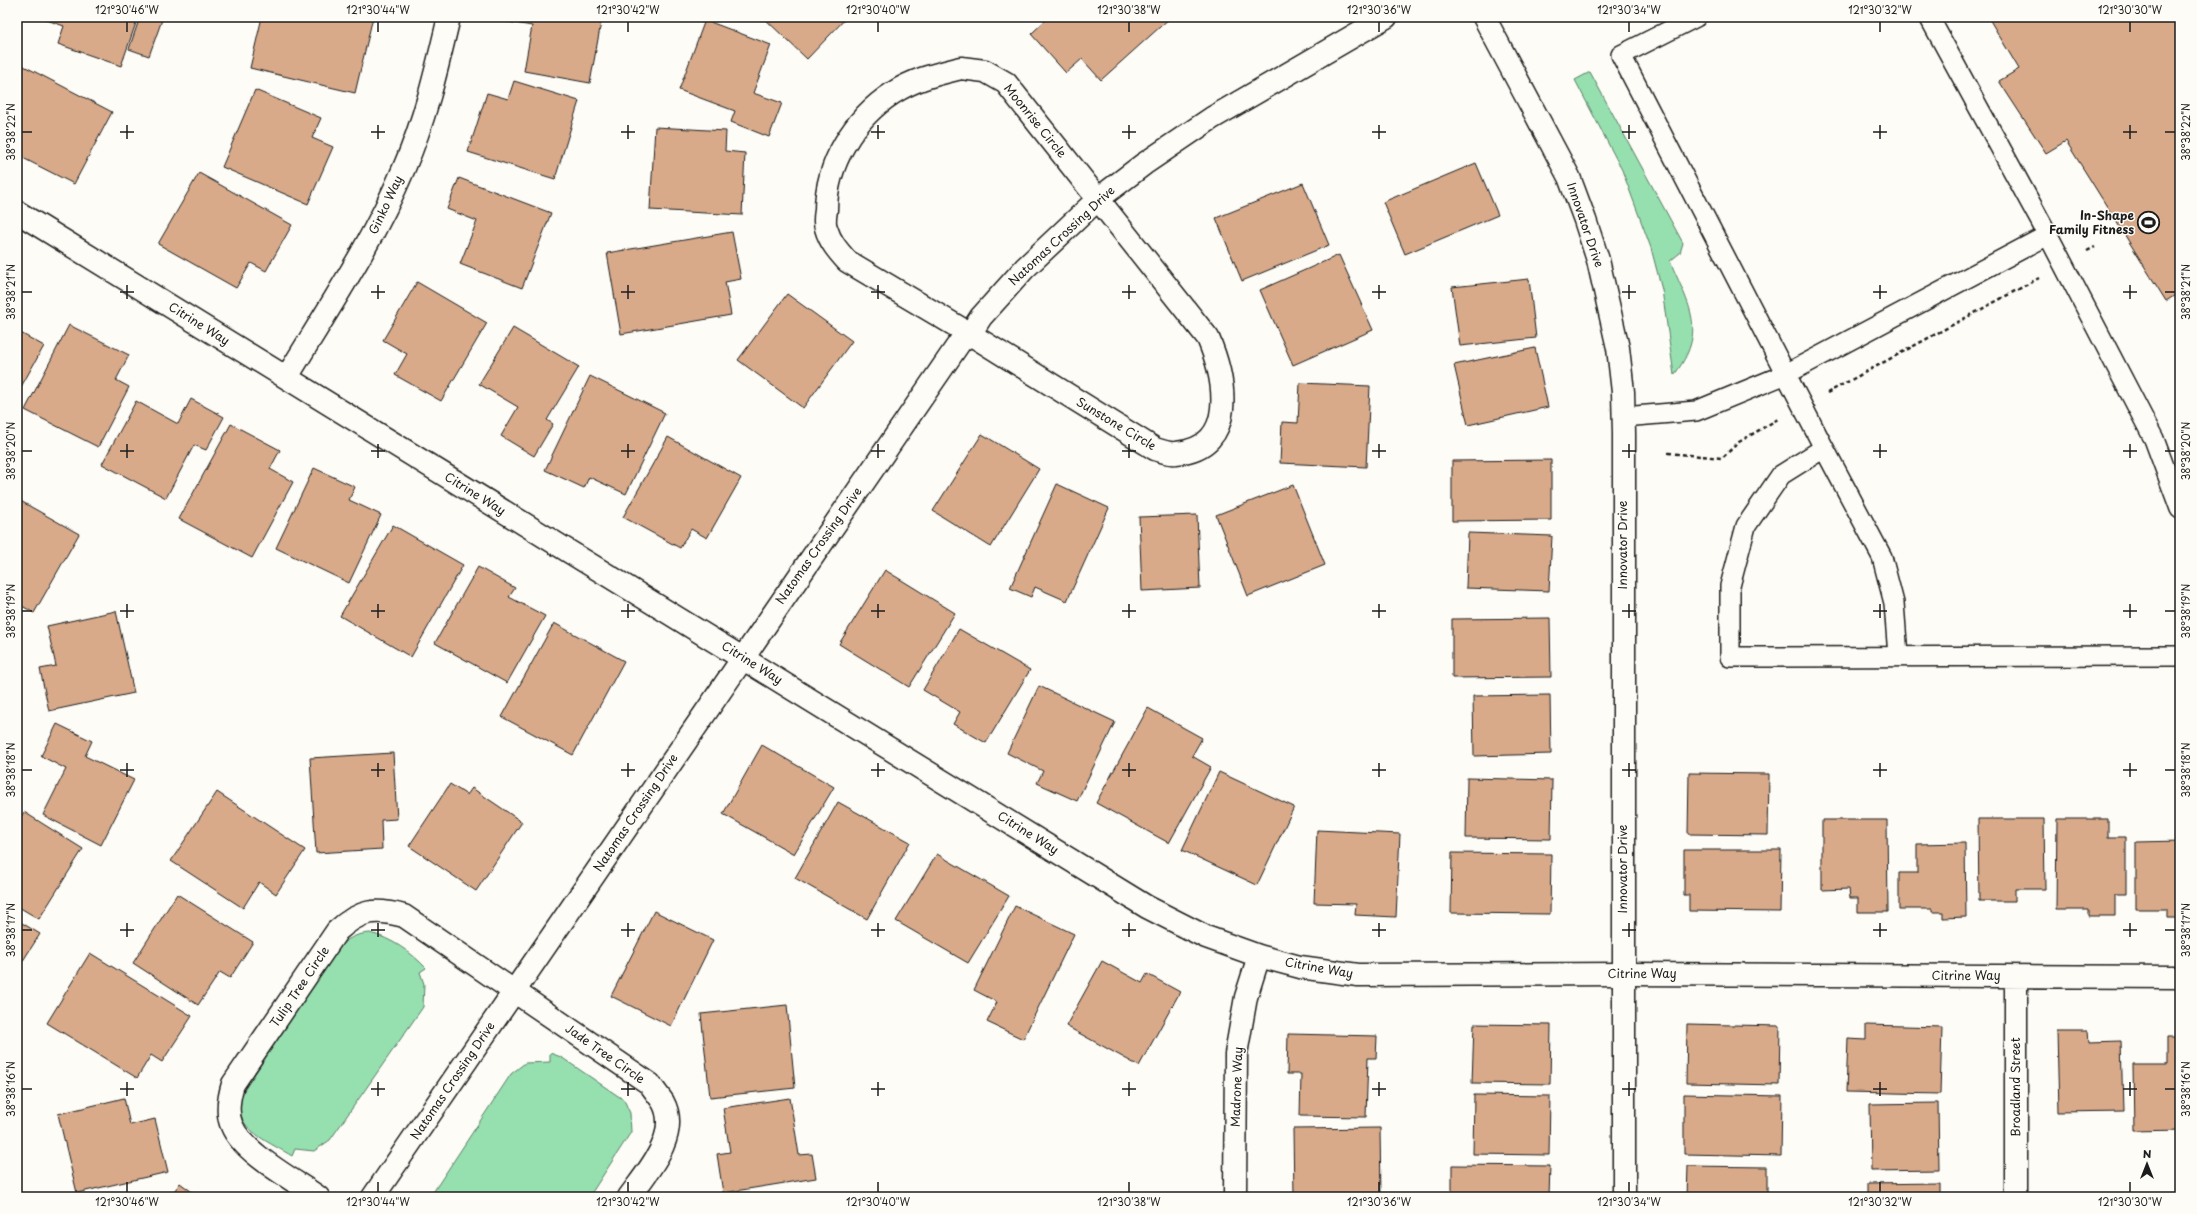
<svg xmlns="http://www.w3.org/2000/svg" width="2197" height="1214" font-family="'Playpen Sans',sans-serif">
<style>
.green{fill:#96dfae;stroke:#597e65}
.building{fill:#d8aa8a;stroke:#1c1c1c}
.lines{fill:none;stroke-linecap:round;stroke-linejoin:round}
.service-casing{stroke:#1c1c1c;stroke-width:22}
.minor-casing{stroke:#1c1c1c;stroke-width:25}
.tertiary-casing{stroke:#1c1c1c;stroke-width:25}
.path{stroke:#1c1c1c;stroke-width:2.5;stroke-dasharray:4 3;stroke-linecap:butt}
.service{stroke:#fdfcf7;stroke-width:19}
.minor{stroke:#fdfcf7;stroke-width:22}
.tertiary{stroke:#fdfcf7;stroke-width:22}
.ticks{fill:none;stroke:#1c1c1c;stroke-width:1.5}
.labels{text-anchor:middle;stroke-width:3;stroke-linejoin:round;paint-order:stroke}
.street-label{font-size:12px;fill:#1c1c1c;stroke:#fdfcf7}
.poi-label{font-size:12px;font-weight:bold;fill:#1c1c1c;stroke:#fdfcf7;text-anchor:end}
.neatline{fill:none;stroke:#1c1c1c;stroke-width:1.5}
.ticks-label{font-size:10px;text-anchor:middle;fill:#1c1c1c}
</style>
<rect width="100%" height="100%" fill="#fdfcf7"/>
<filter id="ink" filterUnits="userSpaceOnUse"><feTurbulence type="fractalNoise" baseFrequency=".025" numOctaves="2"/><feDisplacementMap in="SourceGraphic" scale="8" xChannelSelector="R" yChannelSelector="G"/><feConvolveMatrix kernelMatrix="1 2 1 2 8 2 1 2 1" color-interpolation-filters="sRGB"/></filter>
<g filter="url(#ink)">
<path class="green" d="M1590,72L1683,243L1680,253L1670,261C1689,306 1708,331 1674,375L1662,290L1651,248L1622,170L1575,80Z
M370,933C391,938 411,952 426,968L420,972L424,984L423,1007L330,1140L314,1151L295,1149L292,1156C273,1144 240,1132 238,1106C238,1102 242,1096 243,1092L336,949C347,939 355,934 370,933Z
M550,1053L561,1057L624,1100L630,1113L631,1132L589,1197H430L511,1074L525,1063L550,1062Z"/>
<path class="building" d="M45,17H138L121,66L58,44L64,26L44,19Z
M140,17H163L149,56L129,49Z
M262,17H373L355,93L250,68Z
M503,17H602L590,83L524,71L532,26L503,21Z
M763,17H847L807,59Z
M1049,17H1171L1101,80L1082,59L1066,73L1031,34Z
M1988,17H2180V292L2166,301L2066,141L2046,153L1999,81L2019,69Z
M705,20L771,45L753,93L782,103L769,137L731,122L735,111L679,90Z
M18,63L112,112L74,184L17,155Z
M514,81L579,101L555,179L468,152L487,93L508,99Z
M255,90L321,118L312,138L333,147L308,204L222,167Z
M655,127L726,131L725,151L745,153L742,215L650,210Z
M1476,163L1498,215L1405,254L1383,202Z
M199,173L292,225L266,271L251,263L236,288L158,244Z
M459,178L551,213L522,288L460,264L477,221L447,209Z
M1303,183L1329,245L1242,281L1216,218Z
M732,232L741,279L725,282L731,315L621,334L607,253Z
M1339,255L1373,330L1293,365L1260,290Z
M1529,279L1536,338L1460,346L1452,287Z
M417,282L487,323L441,401L395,375L407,354L383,340Z
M787,294L852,341L803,408L738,360Z
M69,325L129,355L116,380L129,387L98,447L25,410Z
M513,328L579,367L547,420L553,424L534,456L501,436L518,407L479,384Z
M17,331L44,346L17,394Z
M1535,348L1548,407L1468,425L1454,365Z
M590,376L665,413L626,494L589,477L584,488L545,470Z
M1300,383L1370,386L1366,467L1280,463L1282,422L1298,423Z
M191,399L224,417L206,450L194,445L166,498L102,464L136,401L178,424Z
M231,424L280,450L270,469L293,482L252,558L179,519Z
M982,434L1039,469L991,547L933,511Z
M668,437L741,478L707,538L691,529L680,548L623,517Z
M1551,460V520L1452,521V461Z
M314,468L355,487L349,500L381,515L349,583L276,548Z
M1057,484L1109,508L1067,601L1035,587L1031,597L1010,588Z
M1293,485L1325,565L1248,596L1216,515Z
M17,499L79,534L34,613L17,603Z
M1197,515L1200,588L1142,591L1139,517Z
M393,525L463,565L411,657L340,616Z
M1468,533L1552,536L1549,591L1466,588Z
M478,567L515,588L509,597L545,616L507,683L435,643Z
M885,570L955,613L909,687L839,644Z
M116,611L134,693L49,711L40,669L56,666L47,626Z
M1550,618L1551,677L1452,678V619Z
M554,623L624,661L573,755L502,717Z
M959,629L1030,670L986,743L953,724L960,712L923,690Z
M1039,686L1115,722L1077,801L1037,783L1043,771L1007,753Z
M1550,695L1551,754L1474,756L1473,696Z
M1148,708L1202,738L1192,756L1211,767L1169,843L1096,803Z
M57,724L92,741L85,756L134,780L101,845L43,815L66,769L41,756Z
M762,745L834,787L794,854L723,814Z
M393,753L397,819L381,820L382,849L316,853L310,758Z
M1219,772L1294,807L1257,885L1182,850Z
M1689,773L1769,774L1768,835L1688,834Z
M1467,778L1552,780L1551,839L1466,838Z
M450,784L467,795L472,788L522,822L476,891L409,846Z
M217,792L305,850L276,894L259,882L243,908L171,861Z
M838,802L910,842L867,919L795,878Z
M24,812L83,849L39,919L17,906V823Z
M1978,819H2044L2045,889H2015V901H1979Z
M2057,819H2108V837H2126V894H2115V916H2089V910H2056Z
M1822,820H1887L1888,912H1858V898H1850L1849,889L1822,890Z
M1317,830L1400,834L1396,917L1355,915L1356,904L1314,903Z
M2180,841V918H2167V909H2136V842Z
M1965,843L1966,917L1943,918V912H1932V909H1899V873H1917V844Z
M1684,850H1781L1780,912L1689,911V895H1684Z
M1452,853L1551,854L1550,914L1451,913Z
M937,854L1009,896L968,963L896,921Z
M177,894L253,942L230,978L220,972L198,1005L133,963Z
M1015,906L1074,934L1023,1039L987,1022L997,1002L974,990Z
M654,911L713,940L671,1026L611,996Z
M17,920L40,934L17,970Z
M90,953L192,1016L162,1062L151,1055L137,1078L47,1023Z
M1102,961L1142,983L1147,974L1180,992L1139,1066L1066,1026Z
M787,1005L795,1088L710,1097L701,1014Z
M1474,1024L1551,1025L1550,1084L1472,1083Z
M1687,1024L1780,1026L1779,1085L1686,1083Z
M1866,1025L1942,1027L1940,1094L1846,1092L1848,1039L1866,1040Z
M2057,1032H2088L2089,1042L2121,1041L2123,1111L2059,1112Z
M1288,1034L1377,1036L1376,1058H1368L1366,1117L1300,1116L1301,1074H1287Z
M2167,1037H2180V1130L2134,1131L2133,1065H2167Z
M1684,1094L1782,1096L1781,1156L1684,1154Z
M1474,1095L1550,1096L1549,1155L1473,1154Z
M124,1098L130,1125L155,1119L168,1172L77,1193L58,1114Z
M790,1098L799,1155L812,1154L816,1178L723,1193L717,1154L730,1152L723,1108Z
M1938,1103L1939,1170L1871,1171L1870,1104Z
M1380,1128L1381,1197H1294L1293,1129Z
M1452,1165L1550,1166L1549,1197H1452Z
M1688,1166L1767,1167V1197H1687Z
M180,1183L199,1197H170Z
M1940,1183V1197H1867V1184Z"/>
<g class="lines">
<defs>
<path id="service" d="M1696,17L1621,55L1824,448L1781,475L1746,526L1730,586V657L2180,656
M1929,17L2048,235L2154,439L2180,509
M1623,417L1696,411L1786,374L2048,235
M1824,448L1882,557L1894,603L1898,656"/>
<path id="minor" d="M961,68L985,71L1006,83L1208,338C1225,378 1239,448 1176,453C1169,454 1161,451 1155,449L970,334L847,261C838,251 830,242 826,228C824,223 825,216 826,210C826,164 854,118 893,93C914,79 937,74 961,68Z
M17,212L1147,907L1206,937L1259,956L1300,967L1358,975L1624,974L2180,977
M287,377C328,309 373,242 404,168C425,120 437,68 449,17
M2016,977V1197
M318,1197C294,1180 243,1153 232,1126C226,1113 229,1097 233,1084L337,931C360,910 375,908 404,916L650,1084C654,1090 659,1096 663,1102C681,1135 647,1172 629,1197
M1235,1197L1236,1054L1246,997L1259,956"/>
<path id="tertiary" d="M1484,17L1569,177L1585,220L1598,260L1618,348L1623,392L1624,434V1197
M373,1197L960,342L970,334L981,317L1025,268L1098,199L1144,164L1212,118L1386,17"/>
</defs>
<use href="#service" class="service-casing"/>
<use href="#minor" class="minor-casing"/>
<use href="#tertiary" class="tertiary-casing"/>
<path class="path" d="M2087,251L2095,247
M1827,393L2039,278
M1668,453L1722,458L1739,442L1778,419"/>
<use href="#service" class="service"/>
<use href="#minor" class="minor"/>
<use href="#tertiary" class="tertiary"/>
</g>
</g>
<path class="ticks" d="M127,22V32M378,22V32M628,22V32M878,22V32M1129,22V32M1379,22V32M1629,22V32M1880,22V32M2130,22V32M127,125V139M378,125V139M628,125V139M878,125V139M1129,125V139M1379,125V139M1629,125V139M1880,125V139M2130,125V139M22,132H32M120,132H134M371,132H385M621,132H635M871,132H885M1122,132H1136M1372,132H1386M1622,132H1636M1873,132H1887M2123,132H2137M2165,132H2175M127,285V299M378,285V299M628,285V299M878,285V299M1129,285V299M1379,285V299M1629,285V299M1880,285V299M2130,285V299M22,292H32M120,292H134M371,292H385M621,292H635M871,292H885M1122,292H1136M1372,292H1386M1622,292H1636M1873,292H1887M2123,292H2137M2165,292H2175M127,444V458M378,444V458M628,444V458M878,444V458M1129,444V458M1379,444V458M1629,444V458M1880,444V458M2130,444V458M22,451H32M120,451H134M371,451H385M621,451H635M871,451H885M1122,451H1136M1372,451H1386M1622,451H1636M1873,451H1887M2123,451H2137M2165,451H2175M127,604V618M378,604V618M628,604V618M878,604V618M1129,604V618M1379,604V618M1629,604V618M1880,604V618M2130,604V618M22,611H32M120,611H134M371,611H385M621,611H635M871,611H885M1122,611H1136M1372,611H1386M1622,611H1636M1873,611H1887M2123,611H2137M2165,611H2175M127,763V777M378,763V777M628,763V777M878,763V777M1129,763V777M1379,763V777M1629,763V777M1880,763V777M2130,763V777M22,770H32M120,770H134M371,770H385M621,770H635M871,770H885M1122,770H1136M1372,770H1386M1622,770H1636M1873,770H1887M2123,770H2137M2165,770H2175M127,923V937M378,923V937M628,923V937M878,923V937M1129,923V937M1379,923V937M1629,923V937M1880,923V937M2130,923V937M22,930H32M120,930H134M371,930H385M621,930H635M871,930H885M1122,930H1136M1372,930H1386M1622,930H1636M1873,930H1887M2123,930H2137M2165,930H2175M127,1082V1096M378,1082V1096M628,1082V1096M878,1082V1096M1129,1082V1096M1379,1082V1096M1629,1082V1096M1880,1082V1096M2130,1082V1096M22,1089H32M120,1089H134M371,1089H385M621,1089H635M871,1089H885M1122,1089H1136M1372,1089H1386M1622,1089H1636M1873,1089H1887M2123,1089H2137M2165,1089H2175M127,1182V1192M378,1182V1192M628,1182V1192M878,1182V1192M1129,1182V1192M1379,1182V1192M1629,1182V1192M1880,1182V1192M2130,1182V1192"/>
<defs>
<symbol id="stadium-ring" viewBox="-11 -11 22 22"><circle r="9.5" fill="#fdfcf7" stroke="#1c1c1c" stroke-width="1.5"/><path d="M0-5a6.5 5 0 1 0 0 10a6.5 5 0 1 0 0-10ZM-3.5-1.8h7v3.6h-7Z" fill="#1c1c1c"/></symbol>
</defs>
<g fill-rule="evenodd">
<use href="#stadium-ring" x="2136" y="210" width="25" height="25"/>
</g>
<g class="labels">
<g class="street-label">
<text transform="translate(1035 121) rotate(51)" y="4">Moonrise Circle</text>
<text transform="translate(386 205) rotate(-65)" y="4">Ginko Way</text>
<text transform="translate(1585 225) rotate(71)" y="4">Innovator Drive</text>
<text transform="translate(1062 236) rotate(-43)" y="4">Natomas Crossing Drive</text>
<text transform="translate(199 324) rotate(32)" y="4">Citrine Way</text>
<text transform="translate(1116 424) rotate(31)" y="4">Sunstone Circle</text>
<text transform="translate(475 494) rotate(32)" y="4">Citrine Way</text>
<text transform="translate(1623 545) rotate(-90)" y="4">Innovator Drive</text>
<text transform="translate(819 546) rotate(-55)" y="4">Natomas Crossing Drive</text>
<text transform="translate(752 663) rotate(32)" y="4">Citrine Way</text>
<text transform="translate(636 813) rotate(-56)" y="4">Natomas Crossing Drive</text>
<text transform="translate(1028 833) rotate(32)" y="4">Citrine Way</text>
<text transform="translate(1623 869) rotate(-90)" y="4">Innovator Drive</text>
<text transform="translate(1319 968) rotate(10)" y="4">Citrine Way</text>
<text x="1642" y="978">Citrine Way</text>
<text x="1966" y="980">Citrine Way</text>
<text transform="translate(300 987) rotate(-56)" y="4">Tulip Tree Circle</text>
<text transform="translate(605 1054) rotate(35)" y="4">Jade Tree Circle</text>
<text transform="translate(453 1081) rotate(-56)" y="4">Natomas Crossing Drive</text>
<text transform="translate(1237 1087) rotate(-88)" y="4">Madrone Way</text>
<text transform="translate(2016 1087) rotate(-90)" y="4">Broadland Street</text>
</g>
<g class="poi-label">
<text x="2134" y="220">In-Shape<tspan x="2134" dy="14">Family Fitness</tspan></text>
</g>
</g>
<rect width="2197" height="1214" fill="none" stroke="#fdfcf7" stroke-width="44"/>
<g transform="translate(2147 1164)" stroke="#fdfcf7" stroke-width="3" paint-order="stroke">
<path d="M0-3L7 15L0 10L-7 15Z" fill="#1c1c1c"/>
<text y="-6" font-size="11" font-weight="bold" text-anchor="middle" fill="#1c1c1c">N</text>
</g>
<rect x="22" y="22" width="2153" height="1170" class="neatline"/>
<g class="ticks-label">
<text x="127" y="14">121°30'46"W</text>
<text x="378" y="14">121°30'44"W</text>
<text x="628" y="14">121°30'42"W</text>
<text x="878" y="14">121°30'40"W</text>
<text x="1129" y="14">121°30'38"W</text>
<text x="1379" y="14">121°30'36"W</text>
<text x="1629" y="14">121°30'34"W</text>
<text x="1880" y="14">121°30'32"W</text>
<text x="2130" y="14">121°30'30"W</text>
<text transform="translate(11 132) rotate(-90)" y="4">38°38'22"N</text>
<text transform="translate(2186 132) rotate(-90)" y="4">38°38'22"N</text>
<text transform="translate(11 292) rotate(-90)" y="4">38°38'21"N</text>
<text transform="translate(2186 292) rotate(-90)" y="4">38°38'21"N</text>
<text transform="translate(11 451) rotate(-90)" y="4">38°38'20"N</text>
<text transform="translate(2186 451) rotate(-90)" y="4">38°38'20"N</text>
<text transform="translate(11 611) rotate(-90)" y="4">38°38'19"N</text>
<text transform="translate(2186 611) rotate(-90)" y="4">38°38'19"N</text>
<text transform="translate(11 770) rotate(-90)" y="4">38°38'18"N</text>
<text transform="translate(2186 770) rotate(-90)" y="4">38°38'18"N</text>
<text transform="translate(11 930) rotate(-90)" y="4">38°38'17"N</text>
<text transform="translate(2186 930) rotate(-90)" y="4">38°38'17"N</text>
<text transform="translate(11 1089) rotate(-90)" y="4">38°38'16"N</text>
<text transform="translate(2186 1089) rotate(-90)" y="4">38°38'16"N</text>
<text x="127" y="1206">121°30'46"W</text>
<text x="378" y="1206">121°30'44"W</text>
<text x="628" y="1206">121°30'42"W</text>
<text x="878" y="1206">121°30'40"W</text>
<text x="1129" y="1206">121°30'38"W</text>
<text x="1379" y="1206">121°30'36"W</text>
<text x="1629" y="1206">121°30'34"W</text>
<text x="1880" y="1206">121°30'32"W</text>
<text x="2130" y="1206">121°30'30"W</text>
</g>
</svg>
